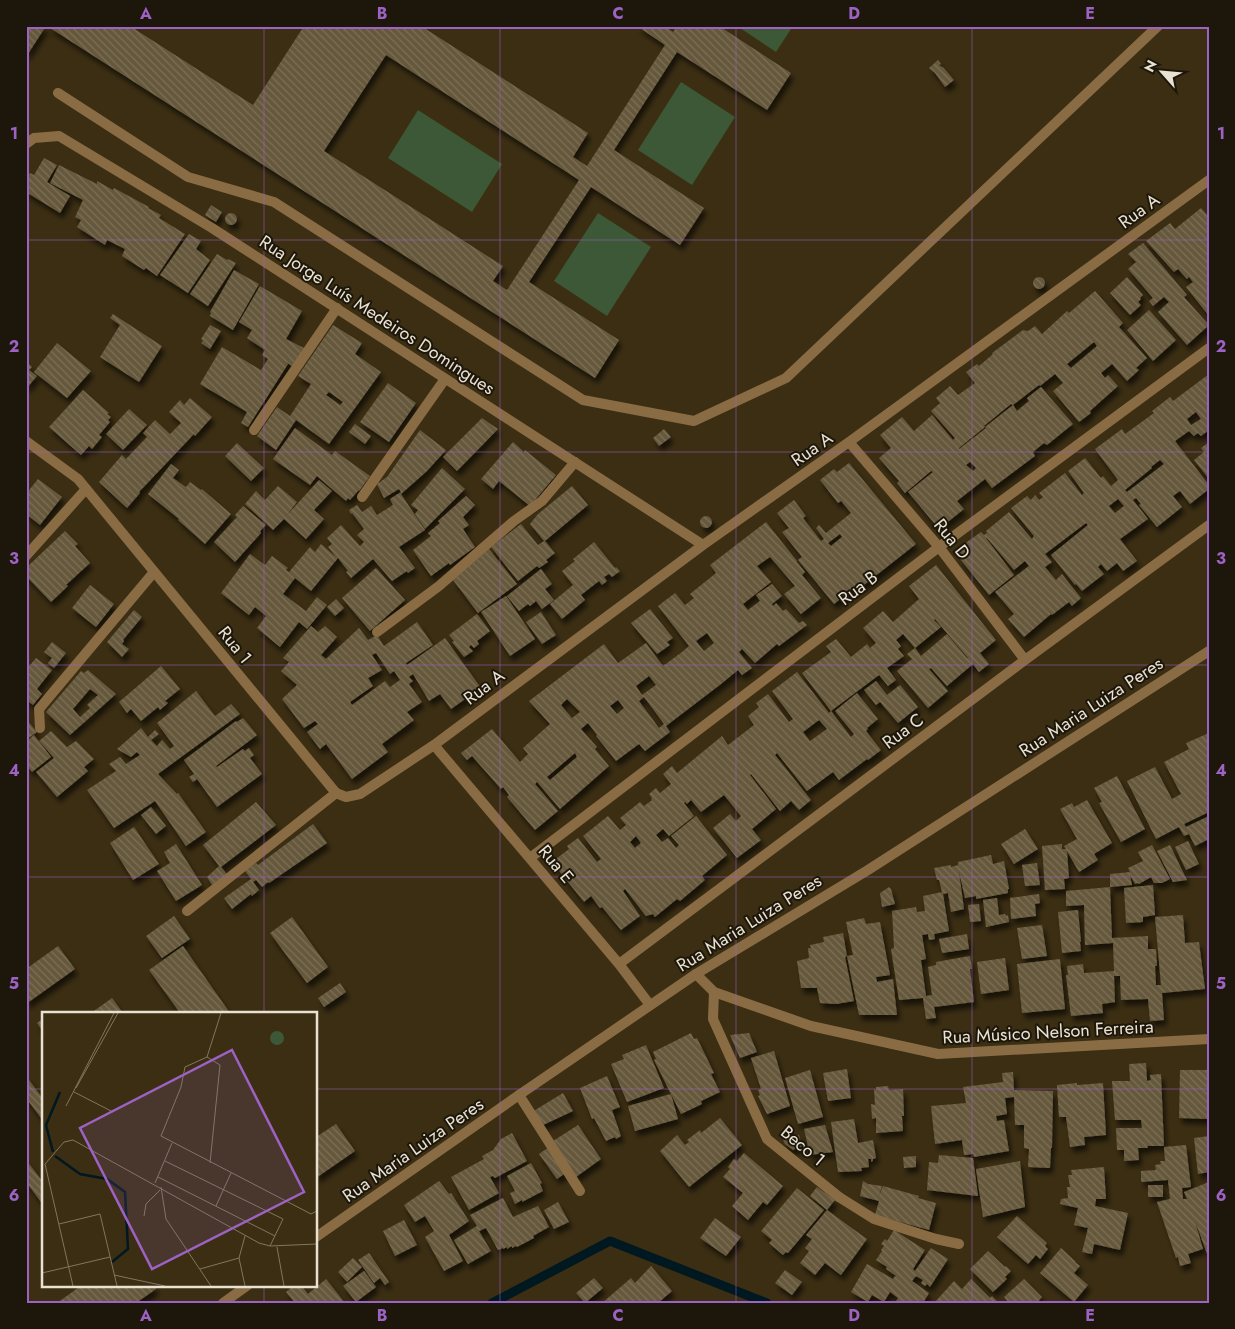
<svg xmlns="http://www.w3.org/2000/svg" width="1235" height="1329" font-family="Jost,sans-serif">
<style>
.park{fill:#3c5837}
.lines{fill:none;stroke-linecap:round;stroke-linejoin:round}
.stream{stroke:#001820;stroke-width:9}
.building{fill:url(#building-back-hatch);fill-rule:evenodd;filter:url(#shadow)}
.service{stroke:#8a6c44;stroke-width:10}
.minor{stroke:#8a6c44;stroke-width:10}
.tertiary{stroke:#8a6c44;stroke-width:10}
.grid{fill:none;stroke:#9c62c4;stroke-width:1;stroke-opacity:0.55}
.labels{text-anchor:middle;stroke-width:4;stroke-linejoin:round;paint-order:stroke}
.street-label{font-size:18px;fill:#e9e1d1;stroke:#1d170b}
.inset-river{fill:none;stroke:#001820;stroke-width:2.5}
.inset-road{fill:none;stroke:#81765f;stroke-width:1}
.view{fill:#9c62c4;fill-opacity:0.15;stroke:#9c62c4;stroke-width:2.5}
.inset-edge{fill:none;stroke:#e9e1d1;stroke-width:2.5}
.neatline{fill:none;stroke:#9c62c4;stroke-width:2}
.grid-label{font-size:16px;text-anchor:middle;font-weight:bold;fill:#9c62c4}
</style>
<defs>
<pattern id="building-back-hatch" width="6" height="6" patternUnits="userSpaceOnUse" patternTransform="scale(1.25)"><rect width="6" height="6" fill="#65583c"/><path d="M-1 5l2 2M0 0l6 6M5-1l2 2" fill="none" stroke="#7b7057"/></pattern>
<filter id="shadow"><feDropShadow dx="3" dy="5.5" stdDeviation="2.5" flood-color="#0009"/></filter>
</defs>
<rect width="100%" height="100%" fill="#3b2e13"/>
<path class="park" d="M737,26H793L776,52Z
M681,82L735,117L692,185L638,150Z
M418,110L502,164L472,212L388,158Z
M598,213L651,247L607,316L554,281Z"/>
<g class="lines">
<path class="stream" d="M492,1303L610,1241L767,1303"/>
</g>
<path class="building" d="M26,26H46L26,57Z
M47,26H130L253,105L304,26H421L588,133L573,157L587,166L665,45L637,26H664L673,32L677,26H719L791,73L767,110L677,52L614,150L704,208L680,245L591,187L529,282L619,340L595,378ZM386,55L579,180L507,290L493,281L503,266L324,151Z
M938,60L941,64L939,65L942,67H943L954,80L945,87L935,73L929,68Z
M44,158L57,165L47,182L70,196L60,213L26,192V180L30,173L34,175Z
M59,165L97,184V181L113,190L114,188L149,207L148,208L161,215L159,218L185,234L157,276L146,268L144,270L122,256L125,249L107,240L105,245L77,227L81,220L75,217L83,200L50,183Z
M211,205L222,212L216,222L205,215Z
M1201,208L1209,217V316L1186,287L1193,282L1189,277L1187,279L1178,269L1174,272L1146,241L1170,223L1175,229Z
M225 219a6 6 0 1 1 12 0a6 6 0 1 1-12 0Z
M189,234L201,241L196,249L210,260L188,293L160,275Z
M1143,243L1187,295L1184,297L1209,325L1187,345L1158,312L1169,302L1164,297L1153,306L1149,301L1153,298L1128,269L1136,262L1128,254Z
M217,254L227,260L228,259L236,263L208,306L190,294Z
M234,270L259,284L233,330L210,316L211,313L210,312Z
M1033 283a6 6 0 1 1 12 0a6 6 0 1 1-12 0Z
M1127,277L1143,295L1140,298L1141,299L1138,302L1141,305L1130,315L1110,293Z
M260,286L302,311L286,339L304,348L292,366L284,361L288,364L248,427L241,423L247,412L200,384L222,347L261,370L268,359L262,355L265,350L247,338L252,330L239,322Z
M1095,291L1123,323L1119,327L1147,358L1136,368L1139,370L1127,381L1112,364L1101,373L1105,378L1108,375L1118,386L1100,402L1090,411L1091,413L1079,422L1053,391L1063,383L1055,374L1040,386L1039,385L1013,405L1017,411L1029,401L1027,398L1041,387L1073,424L1047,445L1044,443L1033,452L1035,456L992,488L985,479L957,501L964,509L939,529L908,492L933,472L931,471L905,493L897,483L899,481L879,458L891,448L880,435L902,417L914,431L932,415L953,440L955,438L931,411L940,403L936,398L950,386L958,395L975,383L966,372L977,364L979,366L993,354L992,353L1023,330L1028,331L1035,326L1042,334L1067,311L1069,313ZM1094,342L1097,346L1071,368L1067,364ZM1011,404L1013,405L985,427L986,428L959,449V448L985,427L984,426ZM970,462L976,468L973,471L966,465Z
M1149,310L1176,340L1153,361L1127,330Z
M113,314L162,346L139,382L100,357L120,325L110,318Z
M210,325L221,331L210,349L201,343L203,341L201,339Z
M333,325L362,343L355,354L381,372L329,444L296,420L276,450L257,436L277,407L290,416L311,384L298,376ZM329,392L343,402L340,405L326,395Z
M57,343L91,371L67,398L34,372Z
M26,361L32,367L29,370L37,376L26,389Z
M1209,374V430L1201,436L1198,433L1194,436L1189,431L1175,441L1209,485V489L1190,504L1180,491L1173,496L1182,507L1157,527L1139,505L1141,504L1136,498L1133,500L1148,519L1120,539L1137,561L1123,571L1117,563L1107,571L1101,564L1098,567L1104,574L1082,591L1076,584L1075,585L1051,555L1088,525L1086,523L1045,554L1052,562L1045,567L1056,580L1062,574L1081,598L1072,606L1069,602L1052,615L1051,614L1024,637L1008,619L1014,614L995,592L1029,566L1025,561L1014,570L987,538H986L1014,575L989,595L960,559L964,557L957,549L981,532L984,535L987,533L986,531L1009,512L1032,539L1034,536L1011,508L1027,496L1031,500L1035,495L1039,500L1043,497L1039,493L1065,473L1082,495L1084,493L1068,471L1085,458L1101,478L1103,476L1111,486L1118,480L1095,449L1122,429L1125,434L1154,413L1152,411L1170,397L1173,401ZM1196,412L1201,419L1191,425L1187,419ZM1160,460L1164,464L1127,492L1125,490L1152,468L1151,467ZM1118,499L1124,506L1115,513L1109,506Z
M388,383L416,403L389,442L360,422Z
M83,390L109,413L107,414L111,417L108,420L110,422L99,435L102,437L92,449L89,446L81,455L49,427Z
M190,398L212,417L195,436L194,434L139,492L140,493L127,508L99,482L122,455L126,459L147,437L143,433L155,420L170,434L181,423L169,412L180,400L184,405Z
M129,409L147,425L123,450L106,434Z
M482,418L498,429L457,471L443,457Z
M355,424L371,436L365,444L349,432Z
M295,428L332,455L335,451L370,476L359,491H358L350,500L348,498L346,501L317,476L310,485L273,459Z
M664,429L671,437L659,446L653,438Z
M420,430L446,450L427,471L401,494L425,530L399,547L415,568L408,573L407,571L392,581L373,559L351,578L346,572L348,571L338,558L311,591L295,578L283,594L306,611L317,597L327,605L307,629L299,622L280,647L257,628L266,616L255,607L249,615L221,593L250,554L265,565L272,556L288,568L286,570L289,572L310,547L315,552L321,544L336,557L328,547L332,544L327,538L341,525L360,546L364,542L357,535L364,529L352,513L351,514L349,510L357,505L362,512L371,506L377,515L393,505L390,499L401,492L399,489L384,498L377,484L387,477Z
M513,442L523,451V453L525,450L556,475L530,506L499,481L493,489L481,479Z
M1209,442V479L1194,460L1204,452L1201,448Z
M237,443L264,468L251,481L225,456Z
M849,463L916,544L864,585L862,582L834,604L798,560L802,557L782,532L789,528L777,513L794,500L806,516L803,518L821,541L824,539L816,528L819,525L826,533L851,513L841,501L838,503L820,480L834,469L837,472ZM840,534L842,537L831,546L828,543Z
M171,464L179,470L173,478L186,487L190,482L201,490L202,489L231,514L205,544L178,520L179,519L148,494Z
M442,468L465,489L425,529L415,514L418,510L411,505Z
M38,479L62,497L40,525L26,514V494Z
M319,480L332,491L314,510L324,519L306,539L284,519L273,530L245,504L256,491L265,500L278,486L297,502L287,515Z
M572,486L588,505L545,541L555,553L546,560L548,562L539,568L537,566L518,581L491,547L521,524L538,545L544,541L530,524L538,514Z
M466,496L475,505L463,517L469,525L463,529L475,547L450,565L449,563L431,576L413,550L431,536L428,533L440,523L438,521Z
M243,506L266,525L260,531L261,533L235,562L214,542L237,517L235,515Z
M700 522a6 6 0 1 1 12 0a6 6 0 1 1-12 0Z
M766,522L797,561V562L805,572L802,575L821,598L801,614L784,594L795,586L770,557L757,566L771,582L743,604L748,610L760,601L756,595L772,584L782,596L772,604L773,606L776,603L783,611L786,609L799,623L803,621L807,625L779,646L777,644L755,663L742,649L739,652L752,668L742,675L738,670L721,684L666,726L670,732L645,751L639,744L616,761L596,736L597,735L588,723L581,729L597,747L595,749L609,766L560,809L537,782L535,784L558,811L535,830L507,797L509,795L503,787L501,789L472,756L467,760L461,753L492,729L520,762L528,754L523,748L550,724L529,701L604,644L618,663L646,643L663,666L682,652L689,646L658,606L675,593L685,605L694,598L690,594L716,573L710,565ZM707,633L714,643L704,651L696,641ZM649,676L656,685L642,695L636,686ZM644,697L664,724L659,728L639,701ZM567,699L580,712L572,718L561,705ZM618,700L624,708L617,714L610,706ZM575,753L577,757L550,780L547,777Z
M65,531L78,544L75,546L90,563L66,585L68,586L51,602L26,576V568Z
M594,542L615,568L616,567L620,571L612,577L609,574L604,577L607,581L602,585L599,581L581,595L585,600L562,619L550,604L573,585L562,571L575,561L573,559Z
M489,549L517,584L478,613L453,580Z
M936,565L996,640L980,653L989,664L979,672L973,664L947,686L931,668L929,669L948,691L928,708L897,671L912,659L907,654L915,648L903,634L896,640L901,646L898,649L904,656L887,668L896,680L888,686L879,675L831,711L802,673L831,652L826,646L836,639L851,657L867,644L870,648L876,643L863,628L883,611L893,622L919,599L909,586ZM935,619L968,658H967L947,634L921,656L915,648L941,627L934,620Z
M376,568L405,600L370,631L342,598Z
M541,569L552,584L545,589L554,600L542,609L536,601L530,606L528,604L519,611L507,596Z
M90,585L114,604L96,627L72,608Z
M506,596L535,639L510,656L481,612Z
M336,599L344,608L335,616L327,607Z
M650,609L673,638L667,642L670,645L657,654L631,623Z
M134,610L142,617L123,640L124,641L122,644L129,649L122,657L107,642Z
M541,612L556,635L542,644L526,622Z
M477,614L490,631L477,641L479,644L474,648L471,645L469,647L473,651L464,657L452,642L454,641L449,635Z
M417,622L433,645L406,663L407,665L445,638L481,688L451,709L440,694L429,701L413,674L409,677L413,681L409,684L422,702L407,712L414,720L382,744L388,752L352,779L326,744L320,749L307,732L318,724L315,721L304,728L282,699L297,685L281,671L289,662L283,658L311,626L318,632L325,626L337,637L321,655L326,659L359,628L368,640L377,635L384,646ZM376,653L390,674L394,671L400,680L390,687L385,681L352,705L350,702L373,686L368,678L382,670L372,655Z
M52,642L66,653L54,668L48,663L52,658L44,652Z
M36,658L52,670L37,689L42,694L33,705L26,700V670Z
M161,666L180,689L165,701L168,703L160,710L158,707L141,721L131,709L127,713L119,702Z
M88,670L116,694L70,735L46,712L81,671L84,673ZM90,689L98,695L87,705L90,708L80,717L73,709Z
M797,672L829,713L831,711L851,737L854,734L835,711L857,693L878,719L867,728L868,729L866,731L881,750L868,760L867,759L839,780L833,772L807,791L777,753L775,755L811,800L799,810L791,801L780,811L751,774L750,775L776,809L752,829L761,840L737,858L713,828L730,814L736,821L741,816L724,795L701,812L691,800L687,804L685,802L684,803L694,816L669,836L663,829L656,835L662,842L668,838L676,848L679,845L671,836L696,816L727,855L702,876L705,880L680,901L677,899L655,917L653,914L646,916L625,889L623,891L640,916L621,930L602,907L600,908L591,896L584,902L552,862L569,849L567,846L578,838L597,862L601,859L583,836L608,816L620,830L626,825L620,818L640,802L644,806L652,800L651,799L652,798L649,794L656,788L660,793L671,784L663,774L672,766L677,773L722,736L728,745L754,725L748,716L759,707L756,703L768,694L789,722L793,719L772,691ZM819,720L827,729L810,741L803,732ZM636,836L641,843L635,848L630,842Z
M876,681L887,695L900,685L918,707L898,723L880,702L876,705L864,690Z
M196,691L215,716L231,704L240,714L158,774L177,794L178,793L206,832L186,846L155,801L114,828L87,790L116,771L109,764L120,757L126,764L140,755L137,752L131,757L117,749L141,728L148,737L155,730L159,734L151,740L157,746L162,740L170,749L174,746L157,723Z
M243,718L257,735L216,766L217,767L243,749L245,751L249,748L254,755L250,758L262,774L217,807L197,779L193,782L189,777L194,774L184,760L236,721L237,722Z
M26,719L37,732L26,740Z
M51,731L67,747L76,741L94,759L84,767L88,771L57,797L36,772L54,758L39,741Z
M1209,733V812L1184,824L1186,827L1209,816V839L1195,846L1189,834L1184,836L1179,827L1156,839L1127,781L1155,767L1172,799L1181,794L1164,762L1189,749L1186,743Z
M34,735L51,757L32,772L26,765V742Z
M1117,776L1145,829L1121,842L1099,803L1102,802L1094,788Z
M1087,800L1112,843L1094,854L1098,860L1079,872L1067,851L1069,878L1064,879L1065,889L1045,890L1042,846L1062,844V849H1066L1064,846L1077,839L1060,809L1072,803L1074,807Z
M256,802L276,825L221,867L227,874L212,885L207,877L219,866L203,845Z
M151,807L166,826L156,834L141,815Z
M313,824L327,843L269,883L268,882L262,887L256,880L253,882L259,890L252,896L251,894L232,909L224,898L251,879L245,871L256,863L258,865Z
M134,827L159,864L133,880L110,843Z
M1025,829L1038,849L1014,864L1001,844Z
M1188,841L1199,864L1186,870L1175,847Z
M176,844L202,885L176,901L157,871L170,863L164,852Z
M1152,845L1170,879L1162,883H1154L1151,877L1139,884L1138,883L1135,884L1130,875L1132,885L1110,887V874L1130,872L1128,868L1143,861L1138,852Z
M1170,845L1183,872L1187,880L1173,882L1157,851Z
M991,855L993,864L1004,861L1009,889H1008V893L976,899V896L965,898L959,872L964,909L951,912L948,893L943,894L949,931L934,934L935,939L929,940L928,934L922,935L926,959L921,960L926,996L932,995L928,967L936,965V962L970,956L972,969H970L974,1002L934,1007L936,1018L926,1019L923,998L899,1000L891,949L894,948L892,911L916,907L917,912L925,911L923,896L942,892L939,880H937L934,868L951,865V867L958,865V862Z
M1037,863L1040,885L1025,886L1022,865Z
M1153,885L1155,915L1143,917V922L1126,923L1124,888Z
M889,887L891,889L895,904L882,907L880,893Z
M1110,887L1112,938L1148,936V949H1156L1157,966H1155L1156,985H1161L1155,917L1183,915L1185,943L1199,942L1205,989L1162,993L1164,1020L1150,1021L1148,999L1121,1000L1120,976H1114L1115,1002L1102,1004L1103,1013L1071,1016L1066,975H1068L1067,966L1083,964L1084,973L1114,971L1113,943L1085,945L1084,905L1066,906V891Z
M1039,894L1040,903L1035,904L1036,916L1011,919L1010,898Z
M997,898L999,915L1005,914L1006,916L1008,915L1009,922L986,927L983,900Z
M979,904L981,921L970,922L968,905Z
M1078,910L1081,942H1080L1081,951L1062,953L1058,912Z
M174,916L190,939L162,958L146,936Z
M292,917L328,967L307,983L270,933Z
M864,918L866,924L880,922L890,975L876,977L877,982L893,979L897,1015H859L847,956L845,957L854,1001L836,1004L820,1003L817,988H801L797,961L809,958L808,948H811L810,945L824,942L823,937L843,933L847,956L853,955L846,922Z
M1042,925L1047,956L1022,959L1017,928Z
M967,934L969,949L942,953L939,939Z
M58,946L75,969L26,1004V969Z
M183,946L230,1013H180L149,970Z
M1005,958L1009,990L981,994L977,962Z
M1060,959L1065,1009L1022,1013L1017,964Z
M340,983L346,992L324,1007L318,998Z
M112,998L123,1013H91Z
M44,1018V1033L37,1023Z
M691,1033L694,1039L697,1038L714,1073L711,1074L720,1092L701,1101L702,1104L681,1114L654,1060L656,1059L653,1052Z
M749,1033L757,1052L740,1058L730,1035Z
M646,1045L664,1088L627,1102L611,1064L624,1059L622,1055Z
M774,1051L790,1106L767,1114L758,1096L760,1095L758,1090L761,1089L751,1058Z
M1146,1063L1147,1081L1151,1080L1150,1075L1161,1074L1164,1146H1147L1148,1148H1138L1139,1160L1124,1161V1150H1117L1116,1128H1142L1141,1120H1115L1112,1081H1130L1129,1064Z
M847,1069L851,1098L828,1101L823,1073Z
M810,1070L823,1117L798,1124L785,1078Z
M1180,1070H1209V1119L1179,1118Z
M1013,1072L1014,1090L1053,1091L1052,1148H1051L1050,1168L1028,1167L1029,1149L1024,1148V1125H1015L1014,1097L1005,1098L1007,1114L996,1116L997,1121L1004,1120L1009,1151L974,1157L973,1154L964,1155L962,1140L935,1144L931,1106L966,1103L963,1087L1003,1082L1002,1073Z
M26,1076L44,1100V1122L26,1098Z
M607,1076L620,1107L612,1110L621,1136L616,1139L615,1137L606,1141L594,1118L592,1119L580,1088Z
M1077,1083V1085L1103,1083L1106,1135L1084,1137L1085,1145L1070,1147L1066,1117H1059L1057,1085Z
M888,1086L889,1090L903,1089L904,1116H902L903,1131L876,1133V1118L872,1119L871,1104L875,1105L874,1089L876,1090V1087Z
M563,1093L573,1111L541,1126L532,1112Z
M671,1094L678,1119L635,1131L628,1106Z
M720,1118L742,1145L689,1187L660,1151L677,1135L685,1145L689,1142L687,1140L700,1130L701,1133Z
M854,1119L858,1143L873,1140L876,1158L873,1159V1161L871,1162V1159H868L869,1167L861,1168L862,1171L838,1172L831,1122Z
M336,1124L355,1151L316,1178V1137Z
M578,1125L601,1159L576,1177L553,1141Z
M825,1125L833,1152L810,1155L804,1129Z
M512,1133L527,1161L495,1178L493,1176L490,1177L499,1193L469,1210L451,1177L484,1159L482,1156L493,1150L501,1139Z
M799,1135L802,1146L793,1150L785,1144L783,1140Z
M1209,1136V1172L1198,1174L1194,1138Z
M1186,1145L1191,1187L1182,1188L1183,1199H1187L1184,1192L1209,1182V1259L1195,1221L1203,1249L1188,1254L1191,1263L1180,1266L1178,1257L1176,1258L1157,1202L1170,1199L1168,1180L1141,1182V1171L1156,1170L1155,1165L1161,1164L1160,1161H1165L1164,1147Z
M549,1147L567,1172L557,1179L539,1154Z
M744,1153L783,1186L767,1205L763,1202L748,1220L732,1206L743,1193L723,1177L730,1169L728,1167L734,1159L737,1161Z
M939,1155L973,1158L978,1196L927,1190L929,1162L938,1163Z
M916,1156V1167L904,1168L903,1157Z
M26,1160L44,1183V1206L26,1182Z
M1020,1161L1025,1207L983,1217L976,1169Z
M531,1163L542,1183L540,1184L543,1191L522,1202V1200L515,1204L510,1193L515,1191L507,1176Z
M1104,1167L1106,1199H1096L1095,1206L1128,1213L1120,1250L1094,1244L1092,1254L1082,1252L1088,1228L1074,1225L1078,1208L1060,1204L1061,1199L1068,1198L1067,1187H1070L1068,1175H1072L1071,1170Z
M439,1181L449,1194L451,1193L469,1221L449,1235L463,1261L444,1271L425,1237L434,1231L425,1216L415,1222L404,1205Z
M863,1181L868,1184L882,1186L879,1196L883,1186L919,1196L918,1198L936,1203L929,1230L875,1215L879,1201L860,1196Z
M1148,1185H1163V1197H1148Z
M817,1187L835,1200L827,1210L867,1239L841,1275L825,1263L815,1275L800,1263L809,1251L805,1248L812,1239L806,1235L827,1210L810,1196Z
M797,1188L824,1210L788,1253L786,1252L783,1255L769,1243L772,1240L761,1231Z
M503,1198L513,1217L538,1206L549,1227L533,1236L534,1238L517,1247L516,1246L512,1248V1246L507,1249V1247L503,1249V1248L498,1250L486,1228L479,1231L491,1251L468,1264L454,1240L477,1226L470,1215Z
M558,1202L569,1222L554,1229L544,1210Z
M1017,1216L1047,1243L1045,1246L1048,1249L1040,1259L1036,1255L1028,1264L997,1237Z
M715,1218L741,1237L726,1256L700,1238Z
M404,1220L417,1245L395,1256L383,1231Z
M894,1230L925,1250L913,1269L915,1271L931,1248L948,1259L930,1287L927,1284L925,1286L921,1283L923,1280L916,1276L912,1281L929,1293L923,1303H895L898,1298L890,1292L884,1302L872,1295L868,1302L851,1292L867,1264L893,1279L895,1276L896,1277V1276L886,1269L887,1267L876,1260L882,1251L881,1250L884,1246L881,1244L885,1239L887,1241Z
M1061,1248L1076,1262H1075L1080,1266L1074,1273L1088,1285L1074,1302L1040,1273Z
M988,1251L1005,1267L1006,1266L1011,1271L1005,1277L1007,1279L993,1292L970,1269Z
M369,1253L389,1282L385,1285L380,1278L374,1283L358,1260Z
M353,1258L362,1267L347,1282L338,1272Z
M651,1266L672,1291L658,1303H602L631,1278L635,1283Z
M785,1270L802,1282L792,1295L775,1283Z
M364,1271L376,1287L356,1302L343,1286Z
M594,1278L603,1288L585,1303L576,1293Z
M326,1279L345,1303H295L286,1292L294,1285H301L308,1294Z
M971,1279L990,1298L992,1296L999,1303H934L954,1281L962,1289Z
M1024,1279L1042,1297L1037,1303H1009L1004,1297Z
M82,1285H154L156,1289L136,1303H57Z"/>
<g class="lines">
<path class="service" d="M58,93L188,177L274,202L583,400L694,421L786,378L1158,26
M254,430L337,308
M362,497L445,379
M26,556L86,489
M377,632L439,586L514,521L542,501L575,462
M40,728L39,709L154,572
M187,911L336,793
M519,1095L580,1191
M839,1197L874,1219L936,1239L959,1244"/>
<path class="minor" d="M26,144L34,138L59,136L212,228L703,545
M26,441L78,479L336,793L346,797L360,794L434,745L703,545L849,442L1209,180
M849,442L939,547L1025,660
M434,745L619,964L650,1005
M530,858L939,547L1209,348
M619,964L1025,660L1209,525
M696,974L714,992L811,1026L938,1054L1209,1039
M714,992L713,1019L767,1139L839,1197"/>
<path class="tertiary" d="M316,1237L519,1095L696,974L868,870L1209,651
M223,1303L248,1285"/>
</g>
<path class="grid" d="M264,26V1013M500,26V1303M736,26V1303M972,26V1303M26,240H1209M26,452H1209M26,665H1209M26,877H1209M26,1089H44M316,1089H1209M264,1285V1303"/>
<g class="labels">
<g class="street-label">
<text transform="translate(1139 211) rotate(-36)" y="6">Rua A</text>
<text transform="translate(377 315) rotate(33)" y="6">Rua Jorge Luís Medeiros Domingues</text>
<text transform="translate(812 449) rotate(-35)" y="6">Rua A</text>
<text transform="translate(952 539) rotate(51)" y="6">Rua D</text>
<text transform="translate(858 588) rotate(-37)" y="6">Rua B</text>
<text transform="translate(235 645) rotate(51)" y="6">Rua 1</text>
<text transform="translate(484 687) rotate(-37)" y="6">Rua A</text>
<text transform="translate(1091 707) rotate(-33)" y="6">Rua Maria Luiza Peres</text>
<text transform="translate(903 731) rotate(-37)" y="6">Rua C</text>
<text transform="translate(556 864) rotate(50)" y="6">Rua E</text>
<text transform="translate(749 923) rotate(-32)" y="6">Rua Maria Luiza Peres</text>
<text transform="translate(1048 1032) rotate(-3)" y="6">Rua Músico Nelson Ferreira</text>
<text transform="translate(803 1146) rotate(40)" y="6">Beco 1</text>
<text transform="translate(413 1150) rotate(-35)" y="6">Rua Maria Luiza Peres</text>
</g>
</g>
<g transform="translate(42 1012)">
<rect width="275" height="275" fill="#3b2e13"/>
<path d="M228 26a7 7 0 1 1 14 0a7 7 0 1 1-14 0Z" fill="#3c5837"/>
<path class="inset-river" d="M11,140L4,113L18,80M13,144L38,162L65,167L83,180L86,237L70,250"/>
<path class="inset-road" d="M165,45L143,55L139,75L119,124L269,202L275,199M34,76L76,1M32,80L71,100M24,94L72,1M123,149L241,207L228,234M168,151L178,53L165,45L179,1M3,152L22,130L31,128L217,231L228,234L275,232M3,152L31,274M116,165L233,224M113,171L130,131M119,175L124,207L169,274M174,194L189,161M102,204L104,192L118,178M17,212L58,202L75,274M203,224L197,246L203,274M235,235L242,274M158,257L197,246M0,261L68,245M72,263L123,274"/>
<path class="view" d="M190,38L262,180L110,257L38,116Z"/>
<rect width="275" height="275" class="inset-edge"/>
</g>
<rect width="1235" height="1329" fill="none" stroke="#1d170b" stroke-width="55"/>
<g transform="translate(1162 72) rotate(297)" stroke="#1d170b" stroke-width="4" paint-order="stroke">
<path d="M0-4L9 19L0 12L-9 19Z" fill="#e9e1d1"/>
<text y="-8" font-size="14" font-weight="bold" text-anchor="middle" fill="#e9e1d1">N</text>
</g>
<rect x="28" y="28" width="1180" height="1274" class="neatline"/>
<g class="grid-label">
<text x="146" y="19">A</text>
<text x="382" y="19">B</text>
<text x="618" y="19">C</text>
<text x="854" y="19">D</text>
<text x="1090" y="19">E</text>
<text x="14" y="139">1</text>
<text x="1221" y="139">1</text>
<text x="14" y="352">2</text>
<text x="1221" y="352">2</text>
<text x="14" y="564">3</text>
<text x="1221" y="564">3</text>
<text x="14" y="776">4</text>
<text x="1221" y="776">4</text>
<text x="14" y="989">5</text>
<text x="1221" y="989">5</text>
<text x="14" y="1201">6</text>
<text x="1221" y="1201">6</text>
<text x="146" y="1321">A</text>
<text x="382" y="1321">B</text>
<text x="618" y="1321">C</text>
<text x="854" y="1321">D</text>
<text x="1090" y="1321">E</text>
</g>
</svg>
